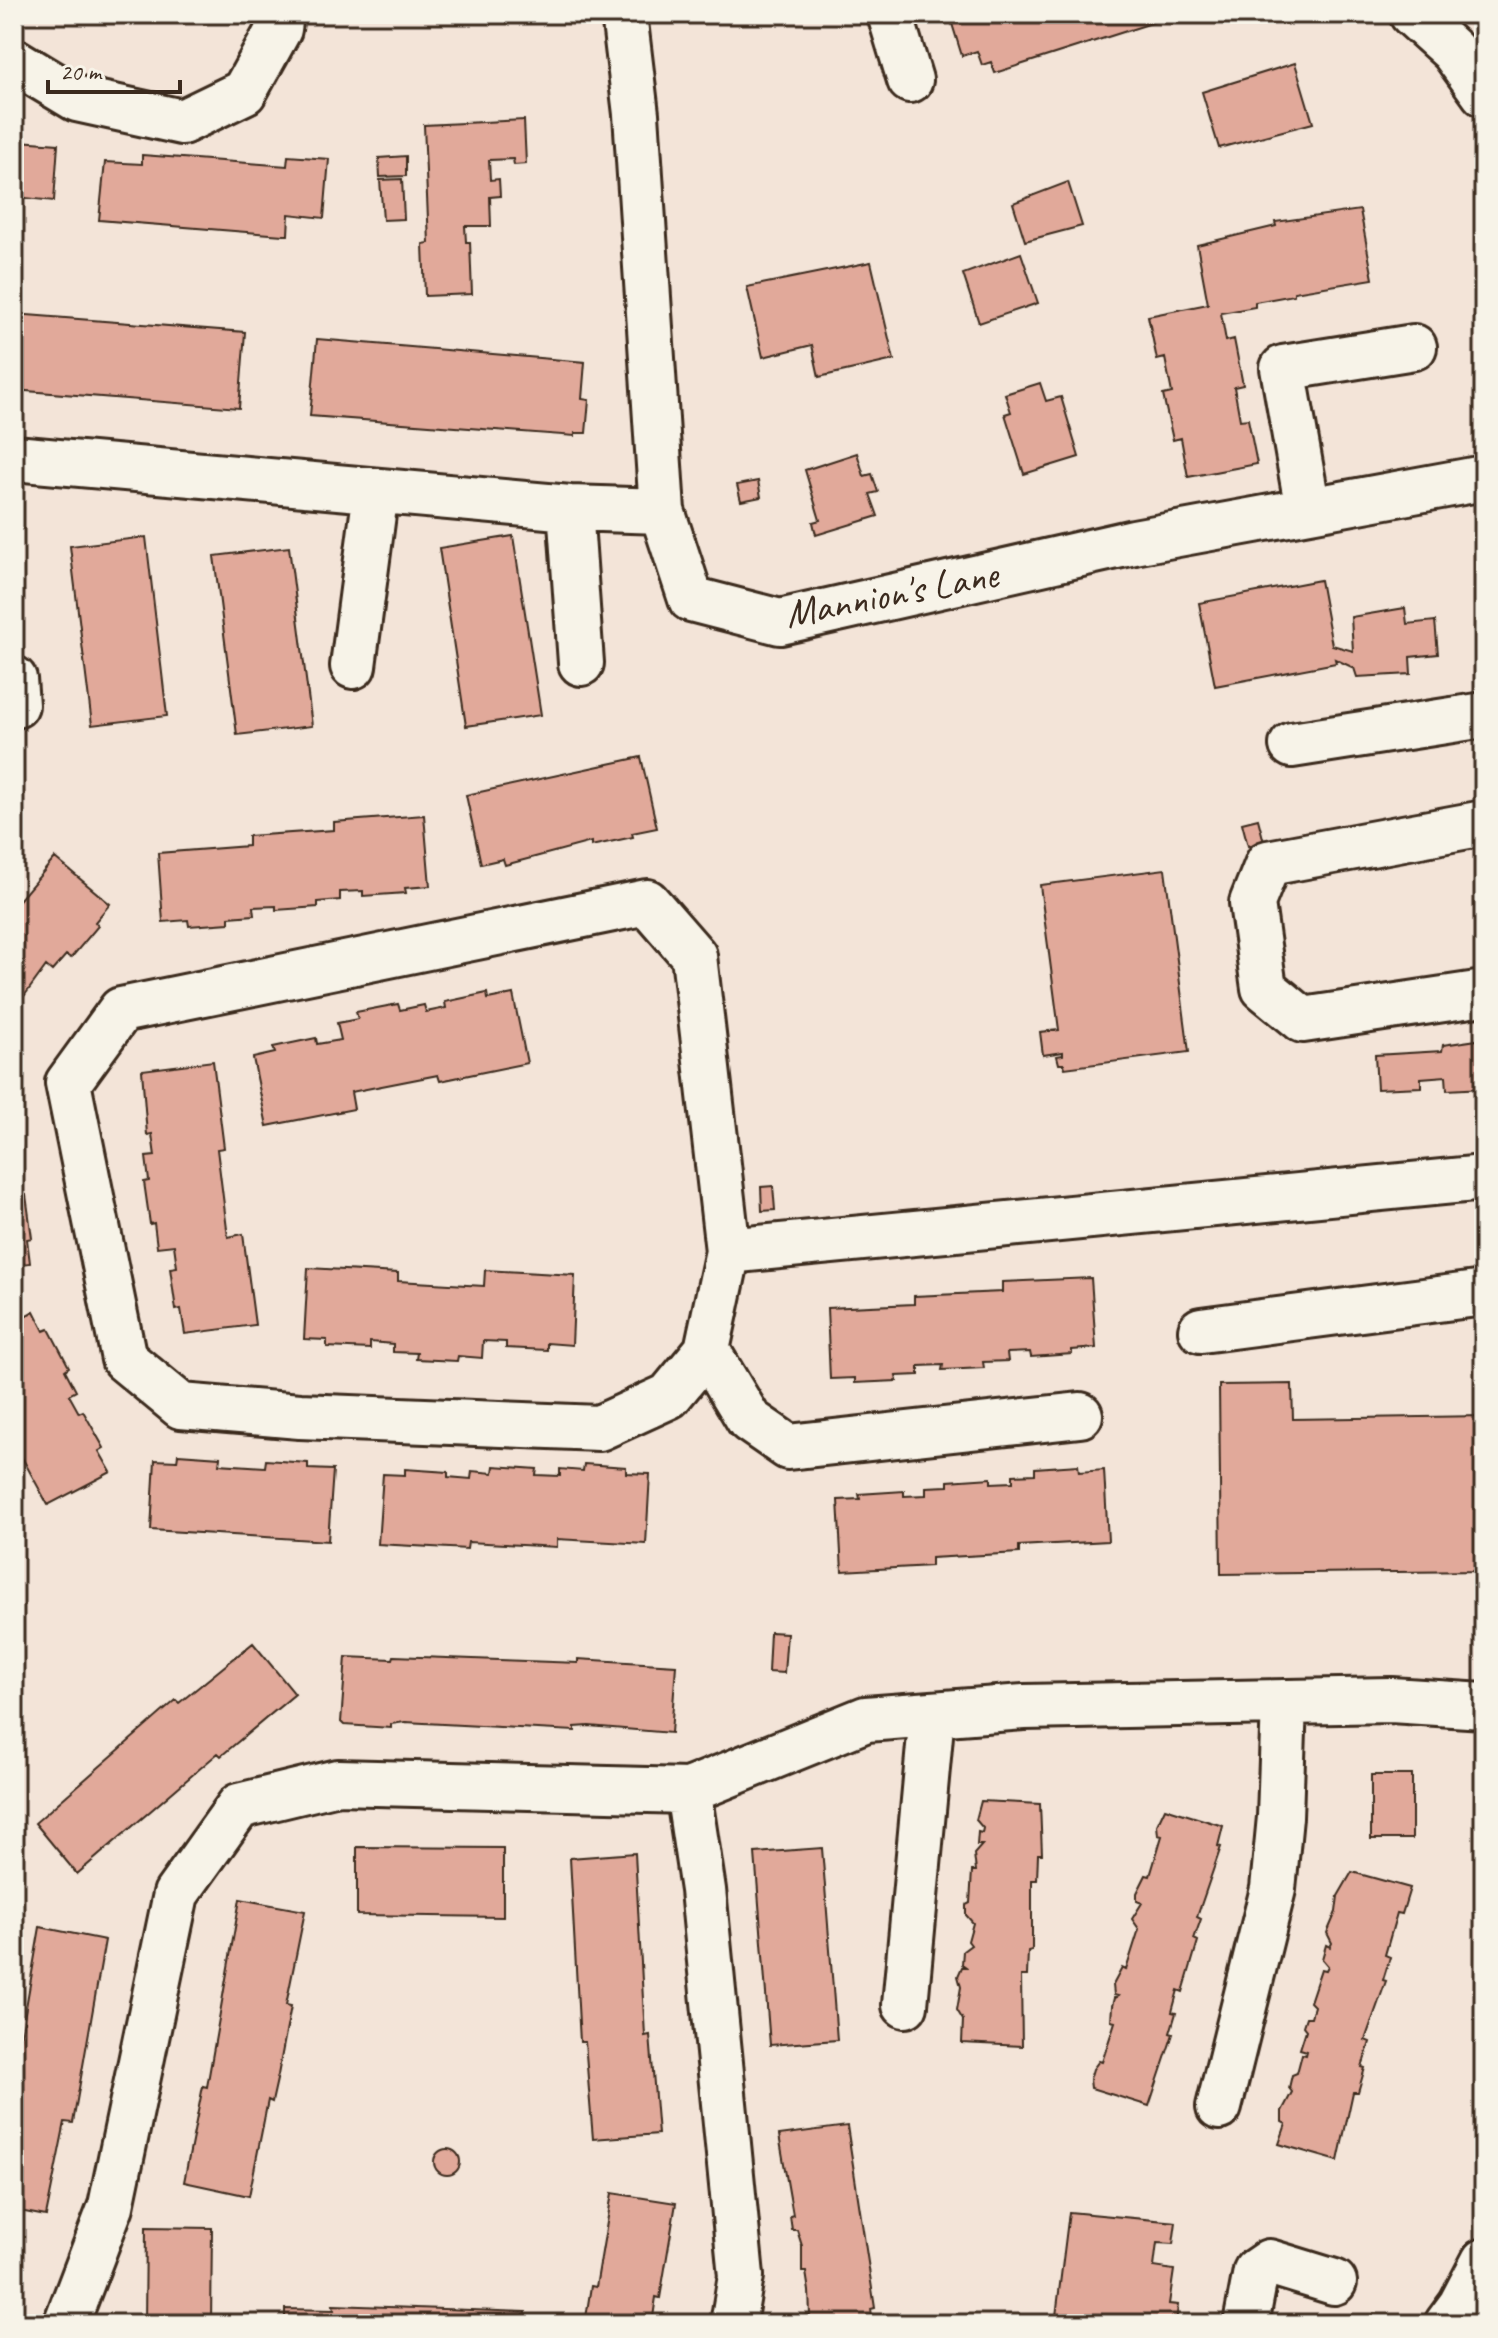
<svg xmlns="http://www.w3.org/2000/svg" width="1498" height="2338" font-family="Caveat,sans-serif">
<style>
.building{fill:#e1a99a;stroke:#3b2a1e;stroke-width:2}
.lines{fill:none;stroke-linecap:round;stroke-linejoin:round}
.minor-casing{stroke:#3b2a1e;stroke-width:50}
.major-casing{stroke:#3b2a1e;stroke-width:50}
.minor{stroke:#f7f3e8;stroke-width:44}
.major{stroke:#f7f3e8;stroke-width:44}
.labels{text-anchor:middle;stroke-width:6;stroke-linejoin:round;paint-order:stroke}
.street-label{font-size:40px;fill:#3b2a1e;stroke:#f7f3e8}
</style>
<rect width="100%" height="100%" fill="#f3e4d8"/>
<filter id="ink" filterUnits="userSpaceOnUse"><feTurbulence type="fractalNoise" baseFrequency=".0125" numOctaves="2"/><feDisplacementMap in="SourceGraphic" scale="16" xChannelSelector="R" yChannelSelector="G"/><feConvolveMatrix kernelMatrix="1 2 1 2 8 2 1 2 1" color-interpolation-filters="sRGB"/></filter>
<g filter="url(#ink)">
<path class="building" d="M949,14H1180L995,73L991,62L982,65L977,51L962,56Z
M1295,63L1313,123L1219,148L1202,92Z
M524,120L526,164L514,165L513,159L489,160L490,180L499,179L500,196L490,197L491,226H465L466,242H470L472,294L425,296L423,244L429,243L424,125Z
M19,141L58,144L54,201L16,197L14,204V145H19Z
M142,155L287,166L288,156L329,159L324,218L289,214L288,235H283L99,220L105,162L142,164Z
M406,156V176L380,177L379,158Z
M402,179L404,219L383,220L380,180Z
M1068,182L1082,226L1025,241L1013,203Z
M1360,210L1373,279L1294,292V295L1255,302V307L1221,313L1226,341L1234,339L1243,385L1234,387L1240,420L1248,419L1257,464L1188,477L1181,438L1173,440L1163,395L1172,393L1165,358L1157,360L1156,355L1148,316L1208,304L1197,245L1276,226L1275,222Z
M1021,253L1038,303L979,323L963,274Z
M871,262L894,360L819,377L812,345L763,357L747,287Z
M14,314L245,332L239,408L14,390Z
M317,339L585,362L582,399L589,400L586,433H575V436L310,416Z
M1040,383L1046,401L1061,397L1079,457L1024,474L1005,414L1011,412L1005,394Z
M857,453L864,476L872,474L878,492L870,494L878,516L816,535L813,522L820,520L805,470Z
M758,481L761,497L741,501L737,485Z
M513,536L541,715L466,726L439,548Z
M146,537L167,716L92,725L70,546Z
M289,547L312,726L237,735L214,556Z
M1320,580L1332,645L1353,651L1351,617L1405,608L1407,624L1435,621L1438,654L1410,657L1411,674L1357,677L1354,668L1335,659L1336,663L1215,686L1199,603Z
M641,757L657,828L632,833L633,837L591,846V842L505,865L503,859L481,864L466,795Z
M424,815L430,886L405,888L406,893L363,896V891L340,892V900L318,902V907L276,910V906L253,907L254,915L229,917V923L189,926L188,920L163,922L158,853L248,846V836L334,830V822Z
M1258,819L1264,842L1248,846L1242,823Z
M55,858L110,904L95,922L98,926L71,958L66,955L52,971L46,966L14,1010V906Z
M1165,869L1189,1052L1065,1068L1064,1064H1059L1057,1056L1063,1055V1052L1043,1055L1040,1032L1059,1030L1040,885Z
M487,993L488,999L513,994L527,1063L440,1081L438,1075L351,1092L354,1109L267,1126L253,1058L275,1053L273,1047L316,1038L317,1044L341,1040L337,1023L358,1019L356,1012L398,1004L400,1010L424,1005L426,1012L446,1008L445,1002Z
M1484,1039V1088L1447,1090L1446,1076L1421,1078V1087L1377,1089L1375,1055L1442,1051L1443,1045Z
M213,1061L224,1148L217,1149L228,1237L243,1234L255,1325L185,1334L181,1309L176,1310L170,1268L177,1267L174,1245L157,1247L154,1223L150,1224L144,1182L149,1181L146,1157L155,1156L152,1134L147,1135L142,1070Z
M14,1107L21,1150H16L22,1196L26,1195L32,1238L27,1239L30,1263L14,1265Z
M773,1186L775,1210L762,1211L761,1187Z
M308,1268L398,1273V1281L484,1286L485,1270L575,1275L572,1345L547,1343V1350L506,1348V1342L483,1341L482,1358L458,1356L457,1361L416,1359L417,1353L393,1352V1344L370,1342V1349L327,1347V1340L304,1339Z
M1091,1278L1096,1348L1072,1350V1354L1031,1357L1030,1352L1007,1353L1008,1361L983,1362L984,1368L942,1370L943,1365L919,1366V1375L896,1376L897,1381L855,1383V1378L830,1379L827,1308L914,1304V1296L1002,1292V1282Z
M34,1311L44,1331L49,1329L69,1367L65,1370L76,1391L69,1395L79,1413L83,1411L104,1448L99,1451L111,1472L48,1505L14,1443V1322Z
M1292,1384L1293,1419L1484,1416V1571L1221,1574L1219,1385Z
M178,1454L220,1457L219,1464L265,1467L266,1460L308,1463V1469L333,1470L328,1541L151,1530L155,1460L177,1461Z
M584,1464L626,1467V1473L650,1474L646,1544L557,1539V1547L468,1542L467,1549L378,1544L383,1474L405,1475V1469L448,1472V1477L471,1479L472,1471L493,1473L494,1466L537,1469L536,1475L560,1476V1469L583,1471Z
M1078,1465L1079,1472L1104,1470L1108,1541L1019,1546V1553L931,1558V1566L842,1571L838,1500L860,1499L859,1494L904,1491V1496L926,1495V1487L948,1486V1481L991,1478V1483L1013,1482V1475L1035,1474V1468Z
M770,1632L787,1633L784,1673L768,1672Z
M253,1643L295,1694L221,1756L218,1753L77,1874L35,1823L176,1700L179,1703Z
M394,1656L578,1663V1659L676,1665L671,1733L589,1726L575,1727V1731L405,1722L391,1724V1728L344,1725L341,1722L346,1657L393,1659Z
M1371,1775H1412V1839H1371Z
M981,1801L1040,1804L1042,1854H1038L1037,1880H1032V1950L1028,1951L1027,1976H1021L1022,2046L962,2043L963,2020L957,2010L961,1987L958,1976L962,1967H966L962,1964L963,1951L971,1945L968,1941L973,1923L966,1915V1905L970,1903L972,1871H976L974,1854L982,1845H977L978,1832L982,1833L983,1828L976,1820Z
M1165,1808L1223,1826L1218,1846L1221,1847L1197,1917L1201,1919L1194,1939L1198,1941L1183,1992L1178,1990L1172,2012L1176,2013L1170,2033L1173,2034L1149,2106L1091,2088L1090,2079L1093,2069L1099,2061L1102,2062L1115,2022L1111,2021L1112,2006L1114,1998L1118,1996L1114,1995L1113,1985L1122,1968L1126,1970L1139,1929L1132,1919L1142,1903L1137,1901V1893L1146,1875L1150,1876L1162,1836L1158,1835L1157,1825Z
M357,1847L503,1848V1917L357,1915Z
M822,1848L837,2040L770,2045L755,1853Z
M635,1853L645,2036L650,2035L658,2134L593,2139L585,2042H580L570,1858Z
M1352,1872L1410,1888L1402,1914L1397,1913L1385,1955L1390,1957L1383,1980L1386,1981L1365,2040L1370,2042L1362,2067L1365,2068L1358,2092H1353L1338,2161L1279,2144L1286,2124L1282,2122V2111L1292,2092L1289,2088L1292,2075L1297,2073L1302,2054L1306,2055L1307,2051L1300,2049L1306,2030L1303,2026L1306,2017H1311L1314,2006L1310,2002L1321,1969L1326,1970L1328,1966L1322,1959L1326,1945L1330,1947L1332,1943L1327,1933L1336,1912L1338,1896Z
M240,1899L305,1911L286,2005L291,2006L278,2075L272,2102L268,2100L249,2196L184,2182L203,2086L207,2087Z
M40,1927L105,1940L73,2123L65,2122L46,2216L14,2210V2076Z
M847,2126L875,2308L871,2309L873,2324H805L804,2316L810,2315L809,2291L806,2272H802V2246L797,2230H792L790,2216L793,2215L779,2135Z
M434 2162a13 13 0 1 1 26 0a13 13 0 1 1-26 0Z
M612,2193L676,2203L660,2298L656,2297L652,2324H585L591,2286L596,2287Z
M1069,2212L1176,2222L1173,2244L1157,2243L1154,2267L1174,2270L1169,2304L1178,2305L1176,2324H1055Z
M146,2227L212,2228L211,2324H145Z
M333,2305L526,2312V2324H285V2309L334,2310Z"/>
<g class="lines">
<defs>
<path id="minor" d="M624,14L636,114L662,511L691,599L780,622L1134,542L1484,478
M890,14L910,80
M14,61L77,99L182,122L244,92L279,29L281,14
M14,458L570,508L662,511
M570,508L581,663
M1308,510L1283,368L1414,347
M353,666L376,491
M14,679L16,705
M1292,745L1484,715
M1484,823L1268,863L1252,903L1264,988L1303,1020L1484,993
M728,1251L1484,1178
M1201,1330L1484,1293
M707,1350L669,1396L599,1428L300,1416L181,1406L124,1359L68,1083L121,1010L647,902L694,956L728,1251L707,1350L749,1420L788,1447L1080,1415
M688,1791L703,1890L741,2276L733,2324
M905,2005L932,1714
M1219,2107L1273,1889L1280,1817L1284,1702
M66,2324L111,2206L176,1894L239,1806L338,1782L688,1791L866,1719L1024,1707L1391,1700L1484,1706
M1246,2324L1256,2271L1269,2262L1334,2282"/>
<path id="major" d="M1412,14L1453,51L1484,94
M1447,2324L1461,2305L1484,2261"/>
</defs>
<use href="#minor" class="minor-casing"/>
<use href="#major" class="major-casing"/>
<use href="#minor" class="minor"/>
<use href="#major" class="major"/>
</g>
</g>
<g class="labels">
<g class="street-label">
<text transform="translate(891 593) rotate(-11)" y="14">Mannion's Lane</text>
</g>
</g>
<rect width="1498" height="2338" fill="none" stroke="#f7f3e8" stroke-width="48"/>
<rect x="24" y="24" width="1450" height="2290" fill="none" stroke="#3b2a1e" stroke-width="3" filter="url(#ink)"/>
<path d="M48 80v12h132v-12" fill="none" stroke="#3b2a1e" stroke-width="4"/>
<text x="60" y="80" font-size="24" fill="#3b2a1e" stroke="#f7f3e8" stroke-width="6" paint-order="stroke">20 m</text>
</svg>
